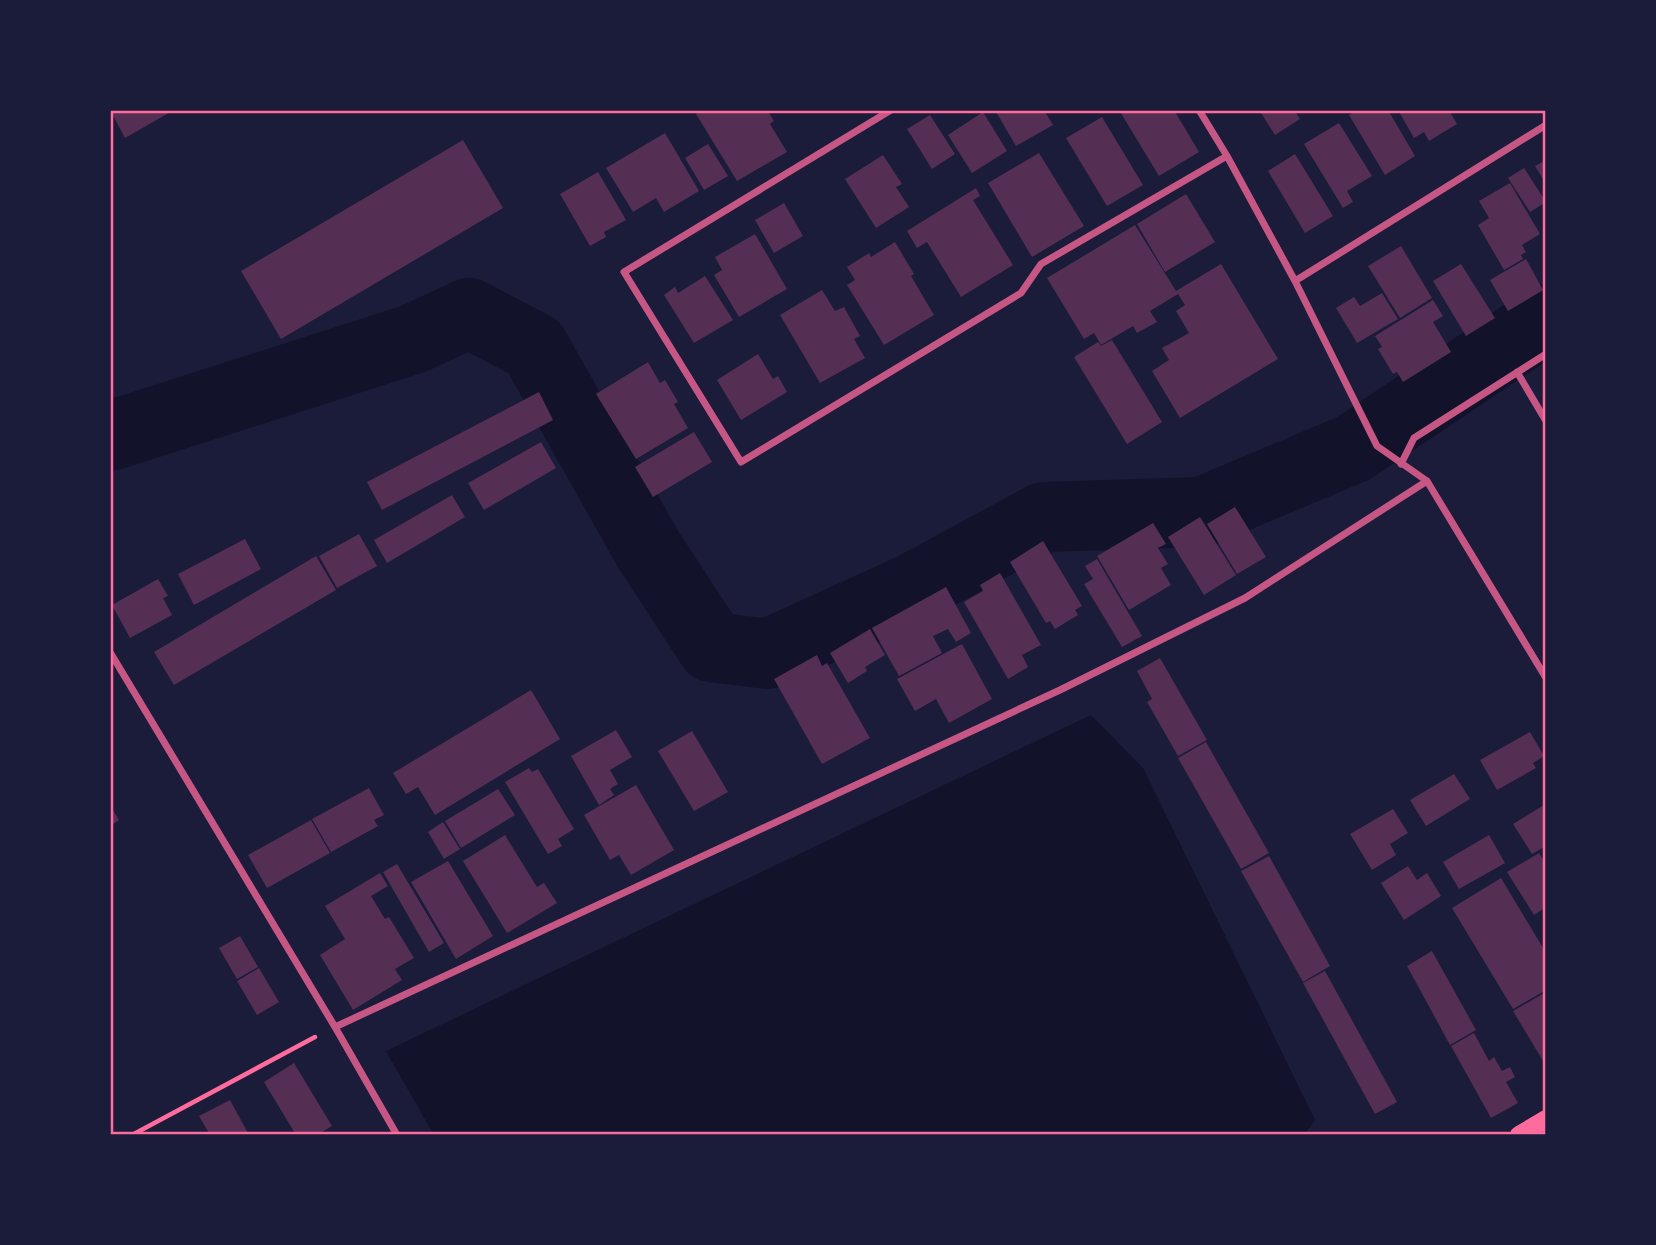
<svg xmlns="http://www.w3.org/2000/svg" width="1656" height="1245" font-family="Signika,sans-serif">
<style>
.water{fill:#12122b}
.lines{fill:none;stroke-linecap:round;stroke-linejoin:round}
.river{stroke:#12122b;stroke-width:70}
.building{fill:#542f53}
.path{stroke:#ff6b9d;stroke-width:4.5}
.minor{stroke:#c65784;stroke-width:7}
.primary{stroke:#ff6b9d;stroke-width:18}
.neatline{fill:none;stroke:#ff6b9d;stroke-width:2.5}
</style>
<rect width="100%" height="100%" fill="#1b1b3a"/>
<path class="water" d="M1091,715L1143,768L1315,1120L1304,1135H434L386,1051Z"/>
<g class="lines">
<path class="river" d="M110,436L413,339L469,313L534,347L648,549L712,647L768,654L915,587L1044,517L1202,512L1354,448L1546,319"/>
</g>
<path class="building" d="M110,110H174L125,138Z
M702,110H767L774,121L770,124L787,152L737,181L696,114Z
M995,110H1044L1053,125L1016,146Z
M1119,110H1174L1199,152L1159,176Z
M1264,110H1294L1300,119L1275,135L1261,113Z
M1356,110H1388L1415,156L1385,175L1349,115Z
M1398,110H1449L1457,124L1429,141L1424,132L1414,138Z
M983,112L1007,151L972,173L948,135Z
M930,115L955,154L932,169L907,129Z
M1102,117L1143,185L1107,206L1066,138Z
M1339,123L1372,176L1347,191L1353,202L1343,208L1304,144Z
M665,133L699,191L664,212L656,198L633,212L606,168Z
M463,140L503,208L281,339L241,271Z
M708,144L728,176L704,190L685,158Z
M1039,153L1084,226L1032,257L988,183Z
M1295,154L1333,216L1305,233L1268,171Z
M883,155L902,184L896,187L909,207L876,228L845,179Z
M1546,160V184L1535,166Z
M1524,168L1546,202L1530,212L1508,178Z
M598,172L626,220L604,232L606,237L590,246L560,194Z
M1510,183L1540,234L1522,245L1526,252L1521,255L1523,259L1504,270L1478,225L1489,218L1479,201Z
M976,188L980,196L973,200L1013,265L961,297L927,242L917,248L907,231Z
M1186,194L1215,242L1165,272L1137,224Z
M784,203L803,236L774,253L755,220Z
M1135,225L1176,291L1221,264L1278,359L1180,418L1152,371L1169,360L1162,348L1189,333L1176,311L1185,305L1178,294L1150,311L1157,322L1137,333L1133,326L1101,345L1094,333L1084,339L1047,278Z
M755,234L787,289L739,317L714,275L722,270L715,257Z
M895,242L914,274L911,276L934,315L884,345L847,285L855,280L847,267L869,253L871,257Z
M1401,246L1432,298L1400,318L1368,266Z
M1526,259L1543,290L1508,311L1490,280Z
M1461,264L1495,318L1466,336L1433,281Z
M705,276L733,320L694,343L664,295L675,287L678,293Z
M822,290L835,311L844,307L860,336L854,339L865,358L820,383L780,315Z
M1382,293L1398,319L1357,343L1336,308L1354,297L1360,306Z
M1433,300L1443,316L1433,322L1451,352L1403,382L1397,372L1393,374L1378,349L1382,347L1375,336Z
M1112,340L1162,422L1127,444L1074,357L1098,342L1101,346Z
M758,354L773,379L778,376L787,392L741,420L717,380Z
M648,362L660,383L665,380L678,402L674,404L688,428L636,459L596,394Z
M539,392L553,420L382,510L367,482Z
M694,432L712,462L653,497L635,467Z
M541,442L556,468L484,510L468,483Z
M452,495L465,517L387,563L374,540Z
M1235,507L1266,557L1237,574L1207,524Z
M1200,517L1236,575L1204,595L1168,537Z
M1153,523L1166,544L1158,548L1168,564L1161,568L1171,585L1129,610L1097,556Z
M359,534L377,566L337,588L319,556Z
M245,539L261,569L194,605L178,574Z
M1043,541L1082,606L1075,610L1078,615L1055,629L1050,621L1046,623L1010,562Z
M316,556L336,590L174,685L154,652Z
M1097,559L1142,636L1122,647L1084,584L1093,579L1085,566Z
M1000,573L1041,645L1022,655L1028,667L1008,679L964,602L983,591L980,585Z
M158,579L168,596L163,598L172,615L130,638L112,605Z
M946,587L971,633L956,642L948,629L933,636L942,653L899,676L872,628Z
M870,629L885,655L865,667L867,671L848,683L830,653Z
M962,644L992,699L949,723L936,699L915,711L897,679Z
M817,655L822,666L827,663L870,738L822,764L774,679Z
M1160,658L1207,740L1178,756L1147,702L1152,699L1137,671Z
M531,690L560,739L435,815L418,787L406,794L393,773Z
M616,730L632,757L610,770L618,784L610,789L614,795L599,805L571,756Z
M692,731L728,792L694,811L658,751Z
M1530,732L1544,756L1533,763L1536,768L1497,790L1480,760Z
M1206,742L1269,853L1241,869L1178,758Z
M529,768L532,772L538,769L574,829L558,839L562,846L548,854L505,782Z
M1454,774L1470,799L1426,826L1410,800Z
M636,785L674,850L631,875L619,855L610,860L584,815Z
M369,788L384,815L374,820L378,826L331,852L312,819Z
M498,789L515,815L461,848L445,821Z
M110,805L119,820L110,826Z
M1544,805L1546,808V846L1532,854L1513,824Z
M1393,809L1408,833L1390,844L1396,855L1372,870L1350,834Z
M311,820L330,853L267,888L248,855Z
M443,822L460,849L444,859L428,832Z
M505,835L537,887L544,883L557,903L507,933L463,861Z
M1489,835L1505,863L1459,889L1443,862Z
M1539,853L1546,864V907L1534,915L1507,872Z
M1269,856L1330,966L1303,982L1241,871Z
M448,861L493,936L456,959L411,882Z
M397,864L444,943L429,952L383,872Z
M1408,866L1417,880L1427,873L1441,896L1404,920L1381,883Z
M380,873L388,886L371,896L385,919L389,917L414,958L395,969L402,980L353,1010L320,955L345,939L325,906Z
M1501,878L1546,953V990L1513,1009L1452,908Z
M240,936L258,967L237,979L219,948Z
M1432,951L1476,1030L1450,1045L1407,966Z
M259,968L279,1002L257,1015L237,981Z
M1325,971L1397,1102L1375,1114L1303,983Z
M1546,992V1066L1513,1011Z
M1474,1033L1489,1061L1494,1057L1502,1071L1510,1067L1515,1077L1506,1082L1518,1103L1491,1118L1451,1046Z
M294,1063L332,1126L317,1135H296L264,1082Z
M230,1100L249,1135H210L199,1116Z"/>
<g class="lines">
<path class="path" d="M132,1135L315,1037"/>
<path class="minor" d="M891,110L624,272L741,462L1021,293L1041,264L1227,156
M1199,110L1227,156L1295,281L1377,446L1427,481L1546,678
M1295,281L1546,125
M1517,372L1546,421
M1401,464L1414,438L1546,354
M110,652L335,1027L397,1135
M335,1027L1060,690L1245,598L1427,481"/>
<path class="primary" d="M1519,1135L1546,1119"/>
</g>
<rect width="1656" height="1245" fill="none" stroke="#1b1b3a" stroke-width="224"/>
<rect x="112" y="112" width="1432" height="1021" class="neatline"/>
</svg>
